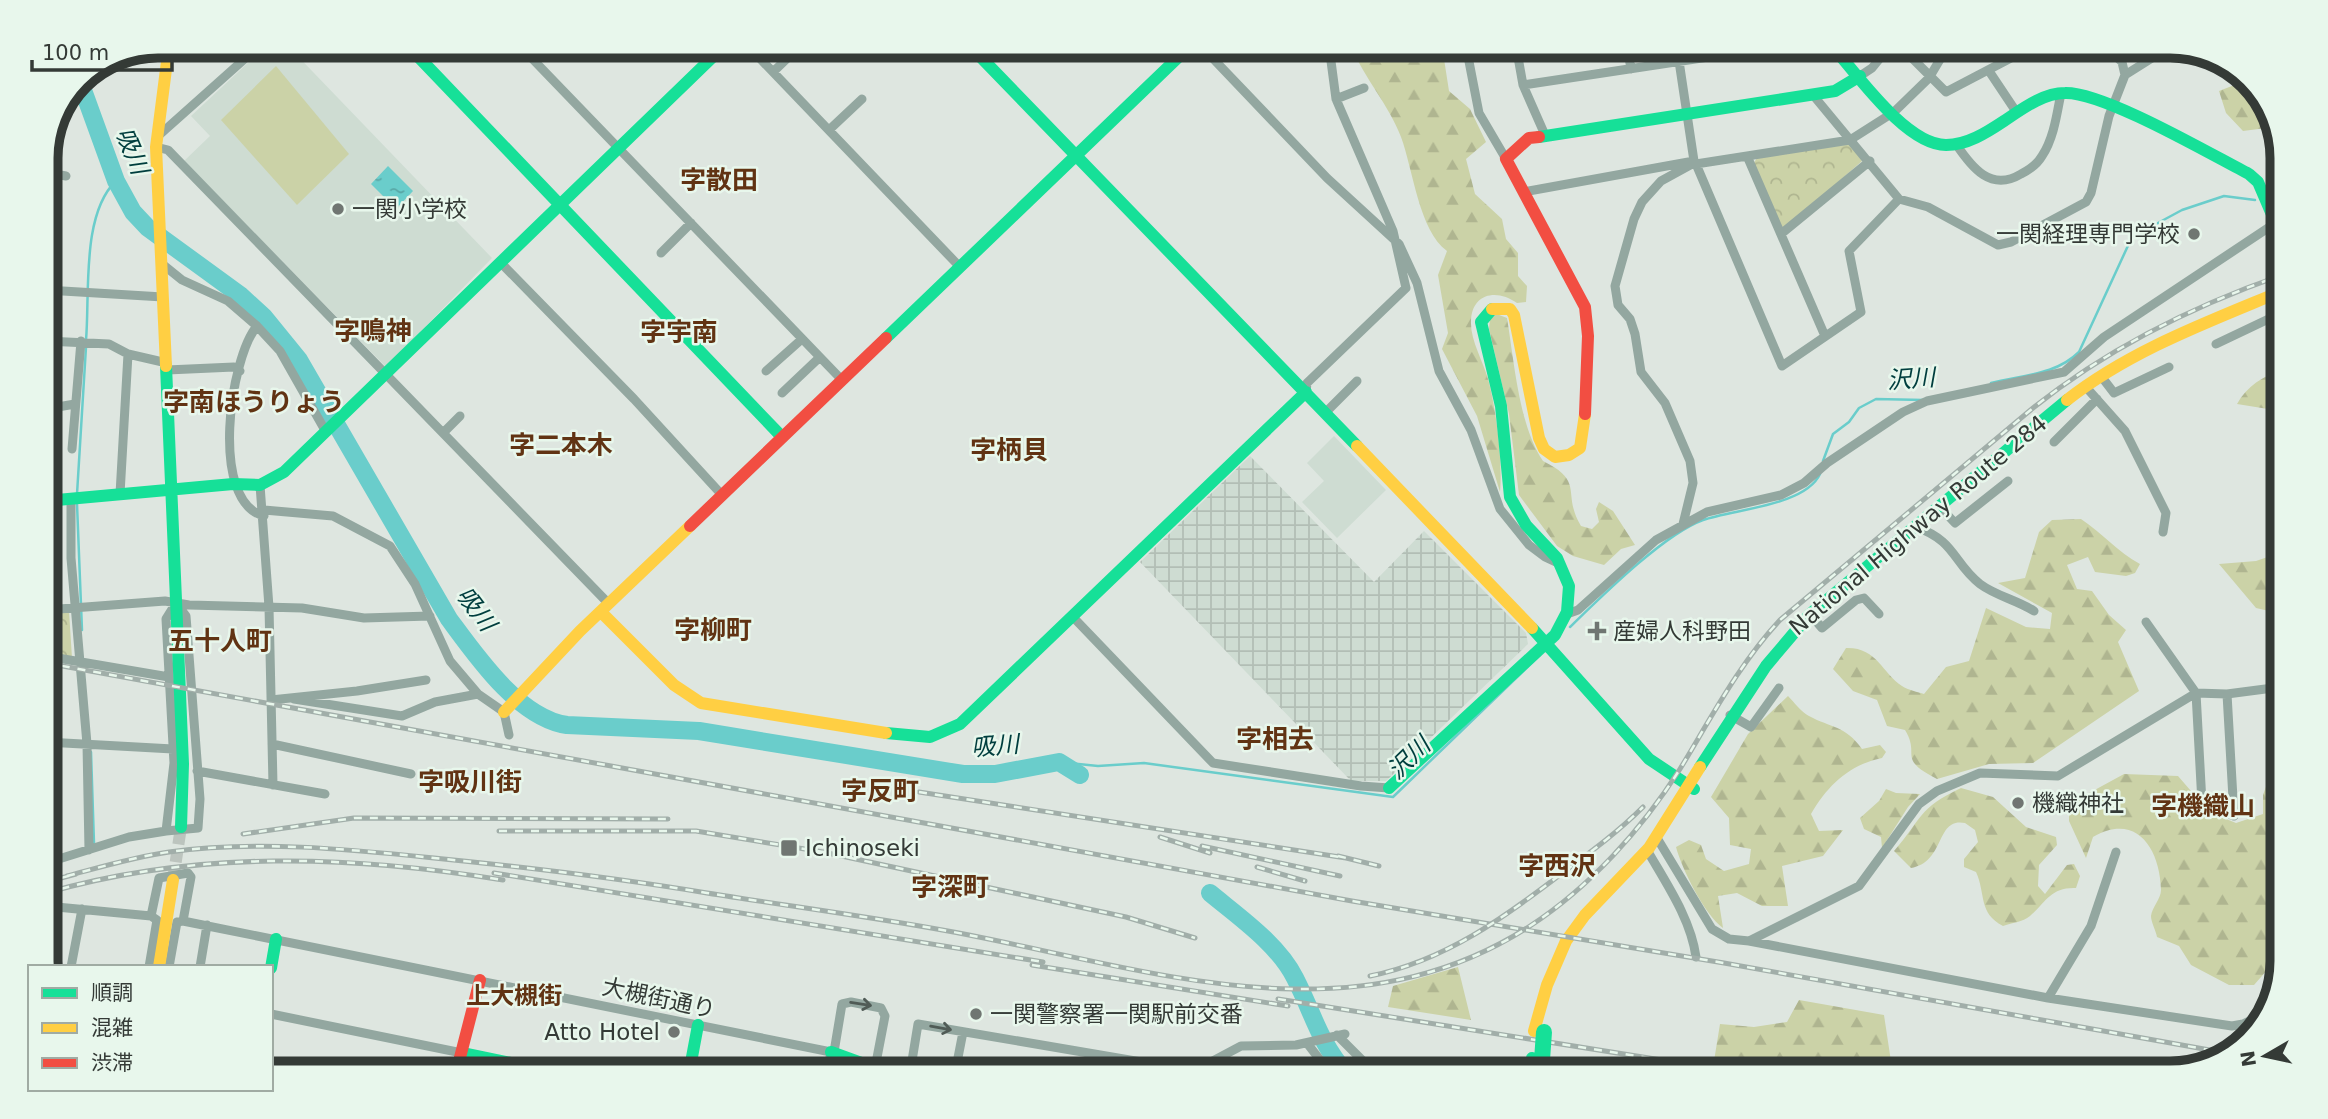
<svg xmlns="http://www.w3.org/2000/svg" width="2328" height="1119" font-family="'DejaVu Sans','Noto Sans JP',sans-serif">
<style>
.built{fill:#cedcd2}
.industrial{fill:url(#industrial-grid)}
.forest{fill:url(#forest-firs)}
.park{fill:url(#park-crowns)}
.garden{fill:#cbd2a7}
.water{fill:url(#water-ripples)}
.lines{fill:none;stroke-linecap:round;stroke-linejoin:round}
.stream{stroke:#6acdcb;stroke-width:2.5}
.river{stroke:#6acdcb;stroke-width:18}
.secondary-tunnel{stroke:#bcc4be;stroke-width:12;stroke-dasharray:12 6;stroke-linecap:butt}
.street{stroke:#93a7a0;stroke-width:9}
.fast{stroke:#16e098;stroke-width:12}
.slow{stroke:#ffcf43;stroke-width:12}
.jam{stroke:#f24e42;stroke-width:12}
.rail-casing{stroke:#a1aea9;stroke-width:5}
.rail{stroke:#e8f7ec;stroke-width:2.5;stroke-dasharray:8;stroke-linecap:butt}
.fast-bridge{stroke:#16e098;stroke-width:16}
.oneway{stroke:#505b56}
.poi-dot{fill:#707672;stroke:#e8f7ec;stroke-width:2.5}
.labels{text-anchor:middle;stroke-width:5;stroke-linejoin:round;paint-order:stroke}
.poi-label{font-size:23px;fill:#343a36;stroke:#e8f7ec;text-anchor:start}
.street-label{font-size:23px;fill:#343a36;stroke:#e8f7ec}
.water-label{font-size:24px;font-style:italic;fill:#003e3e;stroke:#e8f7ec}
.neighbourhood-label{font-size:24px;font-weight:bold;fill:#613313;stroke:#e8f7ec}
.quarter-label{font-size:26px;font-weight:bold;fill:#613313;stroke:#e8f7ec}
.rim{fill:none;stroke:#343a36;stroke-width:9}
</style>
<defs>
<pattern id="industrial-grid" width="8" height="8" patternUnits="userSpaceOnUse" patternTransform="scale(1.75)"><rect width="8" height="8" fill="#cedcd2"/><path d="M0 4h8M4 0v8" fill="none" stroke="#b2beb5"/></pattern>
<pattern id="forest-firs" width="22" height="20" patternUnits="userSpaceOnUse" patternTransform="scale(1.75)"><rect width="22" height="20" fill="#cbd2a7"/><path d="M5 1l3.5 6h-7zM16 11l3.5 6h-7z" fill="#afb590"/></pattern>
<pattern id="park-crowns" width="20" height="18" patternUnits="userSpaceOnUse" patternTransform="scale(1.75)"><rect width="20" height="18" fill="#cbd2a7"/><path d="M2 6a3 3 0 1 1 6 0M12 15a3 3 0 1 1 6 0" fill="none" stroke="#afb590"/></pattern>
<pattern id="water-ripples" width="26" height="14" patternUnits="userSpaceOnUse" patternTransform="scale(1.75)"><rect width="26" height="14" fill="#6acdcb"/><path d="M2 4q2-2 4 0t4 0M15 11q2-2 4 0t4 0" fill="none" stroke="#58a7a6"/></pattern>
</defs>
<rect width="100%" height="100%" fill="#dee6e0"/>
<path class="built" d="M266,46H288L492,258L386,367L184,161L210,136L191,116Z
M1334,436L1386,490L1337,538L1302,502L1324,481L1307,463Z"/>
<path class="industrial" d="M1250,456L1374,582L1424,531L1526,633L1528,644L1386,781H1351L1140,562Z
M1552,1059L1637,1073H1551Z"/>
<path class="forest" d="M1351,46H1442L1449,91L1470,109L1486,142L1466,159L1475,194L1502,219L1506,239L1518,253V276L1527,286L1526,302L1517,303C1498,289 1472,292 1471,321C1470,340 1483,361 1488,379C1496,408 1503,462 1500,492L1477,416L1442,349L1448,333L1438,275L1447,251C1419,231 1413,169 1401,137C1389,105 1364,78 1351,46Z
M2242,77L2264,96L2274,127L2243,131L2226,113L2219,91L2237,84Z
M1494,313L1507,318C1514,360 1519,426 1543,461C1586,482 1561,493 1581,526L1592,529L1599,522L1596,509L1599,502L1613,511L1635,545L1621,549L1604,565L1573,556L1557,546L1519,495L1509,414L1489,329L1490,318Z
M2282,370V421L2268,409L2237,404C2247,386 2263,376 2282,370Z
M2081,519C2102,533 2118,552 2140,564L2135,573L2126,576L2095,572L2088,557L2067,565L2077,589L2092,591L2109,615L2126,630L2118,642L2139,691L2033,763L1989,764L1937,779C1896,758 1921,756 1905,730L1887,726L1877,700L1853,691L1833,669L1846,648C1877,647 1882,673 1902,686C1908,690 1918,692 1924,694L1946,667L1969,661L1986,608L2026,627L2050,629L2052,613L1998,583L2025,578L2039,532L2052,520Z
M2282,552V614L2256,608L2219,564L2256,561Z
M1788,696C1794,702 1801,712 1809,716C1831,728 1845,725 1862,749L1880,745L1886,752L1882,758C1849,765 1828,785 1811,814L1819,831L1843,830L1823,856L1782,866L1788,906H1762L1737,893L1718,896L1723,928C1704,914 1682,869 1676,847L1689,840L1701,845L1706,859L1724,871L1749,864L1751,849L1730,845L1729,818L1711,797L1748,734Z
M2124,774L2178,776L2191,791L2199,808L2236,823L2263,814V795L2268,781L2282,776V960L2268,969L2254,985H2229L2191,965L2179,946L2157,937C2156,931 2151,922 2151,916C2152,907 2161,899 2161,890C2160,848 2136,812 2093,837L2086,858L2069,821V804Z
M1961,788L1993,797L2026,827L2056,837L2057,845L2039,865L2038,886L2045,894L2067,865L2074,864L2080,876L2076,888C2051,887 2047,901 2030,916C2023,922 2011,923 2003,926C1978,913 1986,894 1976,872L1964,867V859L1978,842L1975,830L1965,823C1935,817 1946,862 1911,868L1894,851C1922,819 1918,808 1961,788Z
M1886,789L1896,793L1920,794L1908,807L1882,848L1881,837L1864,829L1860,818L1879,801Z
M1458,967L1471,1020L1388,1007L1393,986Z
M1799,1000L1884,1015L1892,1068L1898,1073H1785L1714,1061L1720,1024L1754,1027L1787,1022Z"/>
<path class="park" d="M1851,144L1862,161L1786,228H1781L1753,164L1757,158Z
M69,611L72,658L46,653V613Z"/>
<path class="garden" d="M276,66L349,154L297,205L221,120Z"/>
<path class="water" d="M388,166L413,191L396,209L371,184Z"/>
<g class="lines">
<path class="stream" d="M2278,203L2282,202
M86,340C90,295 81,214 116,181
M1991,383C2022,375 2056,375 2079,352L2132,237L2182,210L2224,196L2255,200
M1823,461L1833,434L1849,422L1859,408L1876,399L1924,400
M77,494L86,347
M77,504L82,630
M1570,627C1601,597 1664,534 1703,520C1734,509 1805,506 1820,474
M91,752L94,843
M1059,762L1098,766L1144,763L1393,797L1540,655"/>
<path class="river" d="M79,79L116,181L133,212L148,228L240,295L264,317L299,360L449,619C477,657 519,718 567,725L699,731L963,774H995L1059,762L1080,775
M1210,893C1239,917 1278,944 1295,978C1314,1015 1318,1040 1346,1073"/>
<path class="secondary-tunnel" d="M173,880L181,827"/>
<path class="street" d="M520,46L841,379
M748,46L959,266
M1201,46L1327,178L1399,244L1417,283L1439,371L1471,430L1500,509L1529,545L1545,557L1560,564
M1466,46L1479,113L1506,159
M1516,46L1523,85L1545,135
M1627,46L1631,69
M1900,46L1946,92L2030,48L2050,46
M1679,61L1694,161
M1989,71L2017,113
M773,72L800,46
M2125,75L2152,58L2162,46
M1860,76L1872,68L1890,46
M1523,85L1781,46
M1813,95L1899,199
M1336,99L1364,88
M829,130L862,99
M157,137L259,46
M1956,144C1972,168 1991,192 2021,174C2029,170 2038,163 2042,156C2054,138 2057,113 2061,93
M156,147L168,150L609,604
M1747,156L1825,336
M46,159L49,160V173L66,176
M49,160L53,136
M1696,164L1782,366L1861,312L1849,251L1899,199L1928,207L1998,245L2011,242L2086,202L2091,193L2109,116L2125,75L2122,62L2112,53L2087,46
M1523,192L1694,161L1696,164L1850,140L1894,112L1929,78L1948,46
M1781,234L1870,161
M661,253L691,223
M161,263L182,280L228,301L257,326L280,351L326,432
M501,263L634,399L722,495
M46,290L163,297
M257,326C230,358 209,502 264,516
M46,341L109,344L128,354L167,363
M2216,344L2277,315L2271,294
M167,370L234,367L240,371
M766,371L802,339
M2101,376L2114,393L2169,367
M2085,386L2125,431L2166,513L2163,532
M1306,392L1307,383L1406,288L1393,231L1336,99L1329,46
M782,393L820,357
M46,409L75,404
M1326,412L1357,381
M443,433L460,416
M2054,442L2097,399
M72,449L81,341
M260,485L269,607L273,785
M120,494L128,354
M71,498V558L87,744L89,850
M1939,506L1955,523L2008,481
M264,510L333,516L390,546L415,584L450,661L478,694
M1683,524L1693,483L1690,461L1665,403L1641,372L1635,334L1630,319L1618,305L1615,286L1634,219L1642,202L1661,181L1692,164
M1916,527C1956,541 1953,563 1980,584C1996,596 2017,600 2034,611
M176,603L186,616L200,799L198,828L166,831L174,763L166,619Z
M46,610L165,601L189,605L302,608L364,618L430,616
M1567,614L1578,610L1656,540L1707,512L1781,495L1804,483L1827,463L1903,412L1927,401L2064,372L2104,337L2277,222
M1810,614L1822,628L1856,600L1864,598L1879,614
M1072,616L1213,763L1361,786L1389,788
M2146,622L2196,693L2202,803L2234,816L2227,694
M46,656L169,677
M294,699L402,716L435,702L478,694L504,712L509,735
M271,700L357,691L426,680
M1730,715L1751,727L1779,688
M46,742L173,749
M272,744L411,774
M197,771L325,794
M1657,838L1712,929L1729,939L1749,941L1859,886L1919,804L1937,791L1980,773L2058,776L2196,693L2227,694L2273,688
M1647,850C1666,883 1691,919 1696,957
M46,863L129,837L166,831
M46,906L151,916L159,878L188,873L191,877L183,921
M1749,941L2048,998L2232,1026L2243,1024L2270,1011
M71,967L82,909
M149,967L157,920L151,916
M169,967L177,922L183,921L831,1052L827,1073
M200,967L207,925
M2048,998L2091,926L2116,852
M271,1014L462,1053
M1337,1035L1375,1073
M1307,1043L1330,1073
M834,1052L842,1004L851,1002L881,1008L885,1016L875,1068
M910,1073L918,1024L1194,1071L1241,1046L1296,1045L1345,1034
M955,1073L963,1032"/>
<path class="fast" d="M408,46L782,437
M970,46L1357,446
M1832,46C1857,74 1906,145 1946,145C1967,145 1986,133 2004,121C2022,109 2043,93 2065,93C2104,92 2210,154 2249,174L2258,182L2282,238
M1539,137L1835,91L1860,76
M886,338L1190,46
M166,366L183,764L181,827
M46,501L233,484L260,485L284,472L724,46
M1532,628L1649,759L1694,789
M886,733L930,737L960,724L1306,392
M1700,767L1766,666L1810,614L2067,400
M1389,788L1555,635L1567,612L1569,586L1557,558L1526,525L1510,497L1501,406L1481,322L1492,309
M271,968L276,939
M831,1052L875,1068L915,1073
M462,1053L559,1073
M689,1073L698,1025
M1531,1073L1532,1058"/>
<path class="slow" d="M1492,309H1510L1514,315L1539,438L1544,449L1555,457L1569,455L1580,448L1585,414
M166,366L156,147L169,46
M2067,400C2131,350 2208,322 2282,291
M1357,446L1532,628
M601,612L674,685L701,703L886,733
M504,712L580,631L690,526
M159,967L173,880
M1534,1031L1547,985L1566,941L1585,915L1649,848L1700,767"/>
<path class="jam" d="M1539,137L1529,138L1506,159L1585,307L1588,336L1585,414
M690,526L886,338
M894,1071V1073
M456,1073L480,980"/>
<defs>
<path id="rail" d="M46,663L1352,901L1724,963L2232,1054
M919,792L1346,858
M499,831H696L823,852L1126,917L1195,938
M243,834L354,818L668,819
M1160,837L1210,853
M1202,846L1340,876
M1338,856L1379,866
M1257,867L1305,881
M494,873L1043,962
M67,876C101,867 134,857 169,852C256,840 347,849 434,858C525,867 616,878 707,893C794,907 882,918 969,935C1157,972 1354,1040 1530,926C1590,887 1642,829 1680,769C1711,718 1739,664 1780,620L2033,408C2107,349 2193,306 2282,275
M46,882L76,874
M46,893C195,850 351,855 503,880
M1032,965L1288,1006
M1370,976C1445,961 1505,917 1565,871C1592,851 1619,831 1643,807
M1278,999L1743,1073"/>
</defs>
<use href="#rail" class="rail-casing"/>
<use href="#rail" class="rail"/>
<path class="fast-bridge" d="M1542,1060L1544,1032"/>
</g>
<defs><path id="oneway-shaft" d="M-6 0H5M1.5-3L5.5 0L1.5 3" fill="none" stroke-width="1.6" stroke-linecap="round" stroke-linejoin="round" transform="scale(1.75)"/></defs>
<g class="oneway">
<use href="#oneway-shaft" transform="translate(861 1004) rotate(9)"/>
<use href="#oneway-shaft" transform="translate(941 1028) rotate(10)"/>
</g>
<g class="poi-dot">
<circle cx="338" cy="209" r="7"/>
<circle cx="2194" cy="234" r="7"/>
<path d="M1593.5 620.5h7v7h7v7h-7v7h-7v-7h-7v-7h7z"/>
<circle cx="2018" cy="803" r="7"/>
<rect x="780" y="839" width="18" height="18" rx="3.5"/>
<circle cx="976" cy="1014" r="7"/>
<circle cx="674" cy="1032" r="7"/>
</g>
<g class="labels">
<g class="poi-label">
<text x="352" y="217">一関小学校</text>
<text x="2180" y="242" text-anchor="end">一関経理専門学校</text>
<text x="1613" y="639">産婦人科野田</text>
<text x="2032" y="811">機織神社</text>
<text x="805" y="856">Ichinoseki</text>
<text x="990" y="1022">一関警察署一関駅前交番</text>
<text x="660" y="1040" text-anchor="end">Atto Hotel</text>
</g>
<g class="street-label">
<text transform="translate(1918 525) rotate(-40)" y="8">National Highway Route 284</text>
<text transform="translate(659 998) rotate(12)" y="8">大槻街通り</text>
</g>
<g class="water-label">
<text transform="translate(132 151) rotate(68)" y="8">吸川</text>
<text transform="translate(1911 379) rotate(-4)" y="8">沢川</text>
<text transform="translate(476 609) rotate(53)" y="8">吸川</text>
<text transform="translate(995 746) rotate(-5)" y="8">吸川</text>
<text transform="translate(1409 758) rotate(-44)" y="8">沢川</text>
</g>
<g class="neighbourhood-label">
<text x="514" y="1004">上大槻街</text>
</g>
<g class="quarter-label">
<text x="719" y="189">字散田</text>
<text x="373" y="340">字鳴神</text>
<text x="679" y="341">字宇南</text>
<text x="254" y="411">字南ほうりょう</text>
<text x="561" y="454">字二本木</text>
<text x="1009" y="459">字柄貝</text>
<text x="713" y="639">字柳町</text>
<text x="220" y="650">五十人町</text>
<text x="1275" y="748">字相去</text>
<text x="470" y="791">字吸川街</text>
<text x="880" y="800">字反町</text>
<text x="2203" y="815">字機織山</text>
<text x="1557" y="875">字西沢</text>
<text x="950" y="896">字深町</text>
</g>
</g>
<path d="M0 0H2328V1119H0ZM158 58H2170A100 100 0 0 1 2270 158V961A100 100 0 0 1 2170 1061H158A100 100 0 0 1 58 961V158A100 100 0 0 1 158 58Z" fill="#e8f7ec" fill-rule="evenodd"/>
<path class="rim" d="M158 58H2170A100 100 0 0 1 2270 158V961A100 100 0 0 1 2170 1061H158A100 100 0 0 1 58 961V158A100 100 0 0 1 158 58Z"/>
<rect x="28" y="965" width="245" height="126" fill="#e8f7ec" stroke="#a0aba3" stroke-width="2"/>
<rect x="42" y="988" width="35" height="10" fill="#16e098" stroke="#a0aba3" stroke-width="2"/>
<text x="91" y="1000" font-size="21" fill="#343a36">順調</text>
<rect x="42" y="1023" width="35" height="10" fill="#ffcf43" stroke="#a0aba3" stroke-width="2"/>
<text x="91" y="1035" font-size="21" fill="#343a36">混雑</text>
<rect x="42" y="1058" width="35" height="10" fill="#f24e42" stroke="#a0aba3" stroke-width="2"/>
<text x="91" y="1070" font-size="21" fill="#343a36">渋滞</text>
<g transform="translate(2265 1056) rotate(261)" stroke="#e8f7ec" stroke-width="5" paint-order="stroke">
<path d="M0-5L12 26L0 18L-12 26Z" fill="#343a36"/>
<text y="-10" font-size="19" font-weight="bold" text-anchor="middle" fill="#343a36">N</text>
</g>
<path d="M32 60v10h140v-10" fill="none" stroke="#343a36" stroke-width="3.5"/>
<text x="42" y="60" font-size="21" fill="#343a36" stroke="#e8f7ec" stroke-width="5" paint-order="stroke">100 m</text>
</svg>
